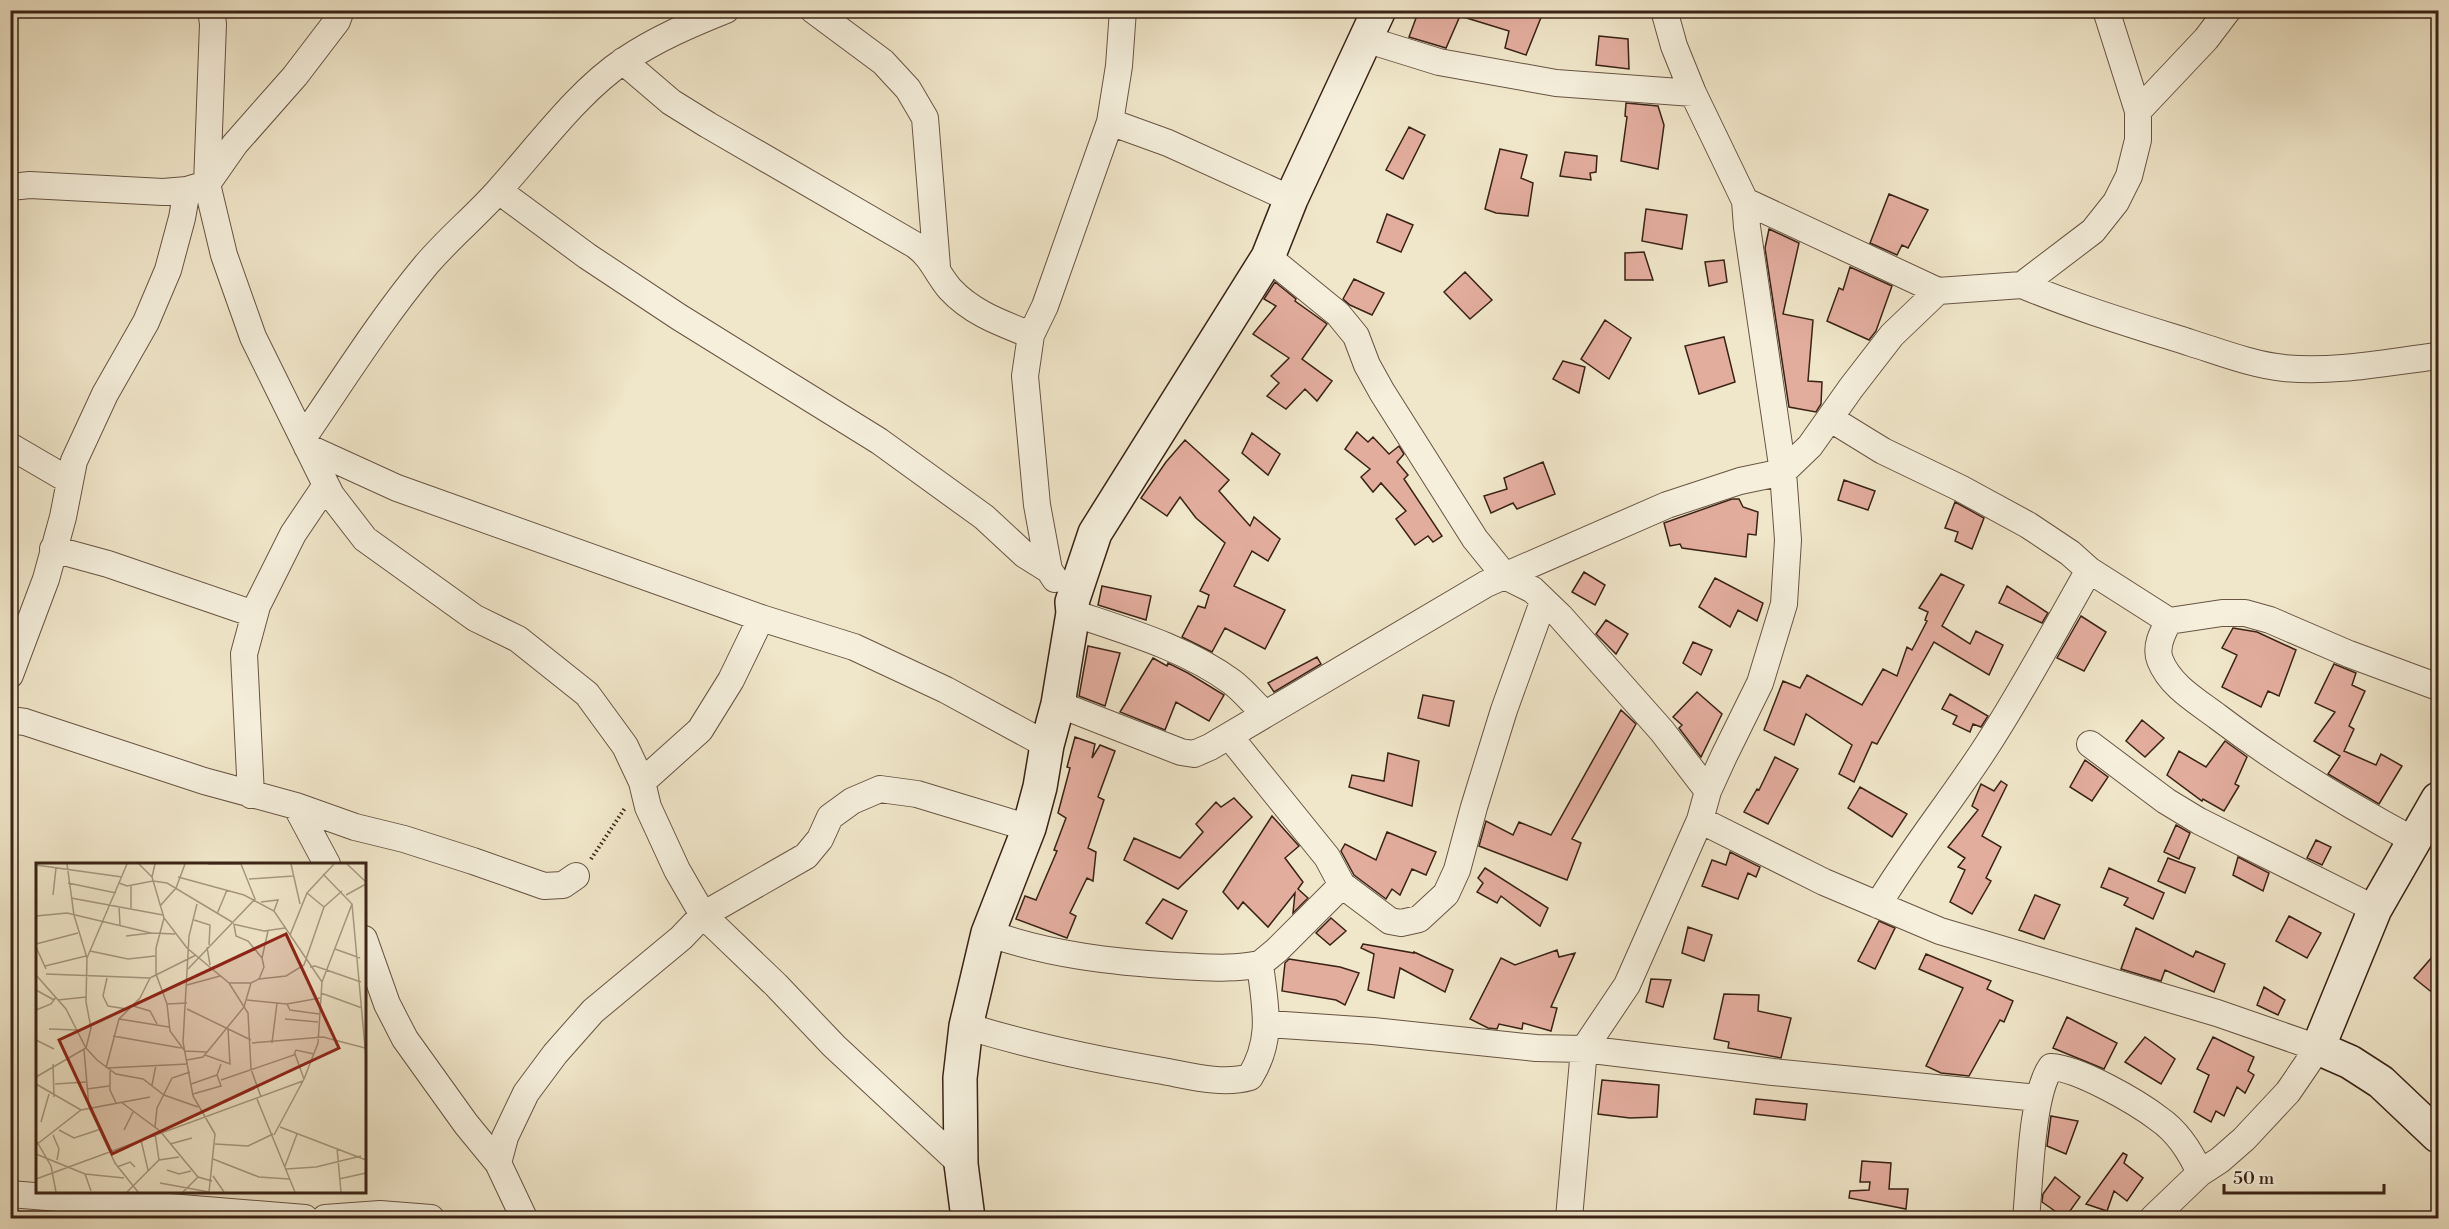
<svg xmlns="http://www.w3.org/2000/svg" width="2449" height="1229" font-family="'Libre Bodoni',serif">
<style>
.building{fill:#e3ad9e;stroke:#3a2316;stroke-width:1.5}
.lines{fill:none;stroke-linecap:round;stroke-linejoin:round}
.street-casing{stroke:#685443;stroke-width:28}
.secondary-casing{stroke:#3a2316;stroke-width:36}
.path{stroke:#3a2316;stroke-width:4;stroke-dasharray:1.5 3;stroke-linecap:butt}
.street{stroke:#f5efdc;stroke-width:26}
.secondary{stroke:#f5efdc;stroke-width:33}
.inset-road{fill:none;stroke:#a79881;stroke-width:1.5}
.view{fill:#8f2418;fill-opacity:0.15;stroke:#8f2418;stroke-width:3}
.inset-edge{fill:none;stroke:#3a2316;stroke-width:3}
</style>
<rect width="100%" height="100%" fill="#f0e6c9"/>
<filter id="stains"><feTurbulence type="fractalNoise" baseFrequency=".00333" numOctaves="4"/><feColorMatrix values="0 0 0 0 .2 0 0 0 0 .09 0 0 0 0 .02 0 0 0 .5 -.17"/></filter>
<radialGradient id="worn" r=".72"><stop offset=".6" stop-color="#630" stop-opacity="0"/><stop offset="1" stop-color="#630" stop-opacity=".3"/></radialGradient>
<path class="building" d="M1419,10H1544L1526,55L1505,48L1509,31L1460,16L1446,48L1409,37Z
M1599,36L1628,39L1629,69L1596,65Z
M1626,103L1658,106L1664,125L1658,169L1621,161L1627,117L1625,116Z
M1409,127L1425,135L1403,179L1386,170Z
M1500,149L1527,155L1521,178L1533,183L1528,216L1496,213L1485,209Z
M1565,152L1597,156L1596,172L1590,173L1591,180L1560,176Z
M1889,194L1928,210L1908,248L1902,245L1897,255L1870,243Z
M1646,209L1687,215L1682,249L1642,241Z
M1387,214L1413,225L1401,252L1377,242Z
M1769,229L1799,243L1783,314L1813,320L1808,381L1822,382L1821,404L1816,412L1789,407L1765,248Z
M1644,252L1653,280H1625V253Z
M1724,260L1727,282L1709,286L1705,262Z
M1850,267L1892,286L1876,331L1869,340L1827,321L1839,288L1843,290Z
M1465,272L1492,300L1470,319L1444,292Z
M1354,279L1384,293L1372,315L1350,305L1343,299Z
M1275,282L1296,299L1295,301L1327,324L1302,359L1332,381L1317,401L1305,389L1286,409L1267,396L1279,383L1271,376L1289,358L1253,334L1276,306L1264,299Z
M1605,320L1631,338L1609,379L1581,359Z
M1724,337L1735,382L1699,394L1685,346Z
M1563,361L1585,367L1579,393L1553,379Z
M1357,432L1368,442L1373,437L1389,454L1399,446L1404,454L1397,462L1408,475L1404,479L1442,536L1433,542L1428,536L1415,545L1396,519L1406,511L1381,483L1373,492L1361,477L1370,469L1345,449Z
M1252,433L1280,454L1268,475L1242,453Z
M1185,440L1229,480L1219,491L1250,526L1254,517L1280,539L1268,561L1252,551L1234,586L1285,610L1265,649L1225,628L1212,652L1182,637L1198,606L1205,608L1209,595L1200,591L1225,543L1196,518L1180,497L1167,516L1141,498L1166,462Z
M1543,462L1555,494L1517,509L1513,503L1491,513L1484,496L1507,489L1504,478Z
M1844,480L1875,491L1868,510L1838,500Z
M1732,499H1739L1743,507L1758,512L1756,535L1748,534L1746,557L1682,548L1680,544L1670,546L1664,523Z
M1955,502L1984,518L1972,549L1955,541L1958,532L1945,528Z
M1584,572L1605,585L1595,605L1572,592Z
M1941,574L1964,585L1942,626L1970,644L1976,631L2003,645L1989,675L1934,642L1877,744L1872,742L1854,782L1839,774L1852,745L1806,714L1794,745L1764,730L1783,681L1800,688L1807,675L1862,705L1883,669L1897,676L1907,647L1912,650L1927,621L1925,620L1928,612L1919,608Z
M1715,578L1763,603L1757,621L1738,610L1730,627L1699,607Z
M1102,586L1151,596L1146,620L1098,605Z
M2007,586L2048,613L2042,623L1999,603Z
M2081,616L2106,632L2084,671L2057,658Z
M1606,620L1628,634L1616,654L1596,634Z
M2233,628L2257,632L2296,650L2279,696L2268,691L2261,707L2222,687L2237,655L2222,648Z
M1693,642L1712,650L1701,675L1683,663Z
M1088,646L1120,653L1105,706L1079,696Z
M1317,657L1321,664L1274,692L1268,683Z
M1153,658L1167,666L1168,663L1188,673L1224,695L1209,721L1176,702L1165,730L1120,712Z
M2334,664L2356,673L2352,685L2365,691L2349,726L2354,729L2344,751L2376,765L2381,754L2402,766L2379,804L2328,774L2340,756L2314,741L2335,712L2315,703Z
M1697,692L1722,714L1701,757L1679,728L1682,725L1673,717Z
M1950,694L1988,716L1981,727L1973,724L1970,732L1953,724L1957,716L1942,709Z
M1423,695L1454,701L1449,726L1418,718Z
M1621,710L1636,724L1572,839L1581,843L1567,880L1479,846L1486,821L1513,835L1519,822L1551,835Z
M2142,720L2164,738L2145,757L2126,741Z
M1075,737L1095,744L1092,758L1100,745L1115,751L1098,797L1104,800L1088,848L1096,852L1093,881L1087,878L1070,913L1076,916L1067,938L1016,919L1025,896L1036,900L1057,851L1054,850L1066,818L1058,813L1070,768L1067,767Z
M2225,741L2247,757L2235,784L2239,786L2224,811L2203,799L2202,801L2167,775L2179,751L2206,767Z
M1388,753L1419,761L1412,806L1349,787L1352,775L1384,781Z
M1775,757L1798,769L1768,824L1744,812L1757,789L1759,790Z
M2085,760L2108,777L2092,801L2070,787Z
M2001,781L2007,785L1982,836L2001,847L1986,878L1991,881L1972,914L1950,902L1965,870L1958,867L1965,858L1948,847L1978,810L1972,806L1981,784L1994,791Z
M1860,787L1907,814L1892,837L1848,808Z
M1234,798L1252,817L1178,889L1124,860L1134,838L1180,858L1203,832L1196,824L1216,802L1221,807Z
M1272,816L1299,846L1285,858L1303,882L1298,889L1308,898L1293,913L1295,893L1268,927L1243,902L1238,909L1223,892Z
M2176,825L2190,833L2179,859L2164,852Z
M1387,832L1436,852L1426,875L1412,869L1400,895L1392,889L1386,899L1354,875L1341,851L1345,844L1376,860Z
M2316,840L2331,847L2322,865L2307,858Z
M1730,852L1760,867L1756,877L1748,873L1738,899L1702,886L1712,860L1726,865Z
M2238,857L2269,873L2263,891L2233,875Z
M2168,858L2195,868L2185,893L2158,881Z
M1485,868L1548,908L1540,926L1501,896L1497,903L1477,892L1483,883L1478,878Z
M2109,868L2164,893L2153,919L2124,905L2128,898L2101,887Z
M2035,895L2060,905L2044,939L2019,930Z
M1163,899L1187,911L1172,939L1146,923Z
M2289,916L2321,933L2307,958L2276,941Z
M1331,918L1346,931L1330,945L1316,933Z
M1879,921L1895,928L1875,969L1858,961Z
M1688,927L1712,935L1704,961L1682,953Z
M2136,928L2193,957L2196,951L2225,964L2214,992L2165,970L2161,981L2121,969Z
M1363,944L1414,953V952L1453,970L1445,992L1400,968L1394,998L1368,990L1374,954L1361,948Z
M2439,949V998L2414,978Z
M1557,950L1559,957L1575,953L1551,1007L1557,1008L1551,1031L1523,1023L1522,1029L1499,1024L1497,1029L1488,1028L1470,1019L1501,958L1515,965Z
M1926,954L1991,981L1987,989L2013,1001L2004,1022L2000,1020L1969,1076L1941,1073L1926,1066L1963,988L1919,969Z
M1289,959L1340,967L1359,973L1345,1005L1336,1000L1282,991L1285,963Z
M1651,979L1671,980L1663,1007L1646,1002Z
M2264,987L2285,1000L2278,1015L2257,1005Z
M1724,994L1759,995L1758,1011L1791,1018L1781,1058L1728,1048L1729,1042L1714,1039Z
M2067,1017L2117,1043L2104,1069L2053,1048Z
M2145,1037L2175,1059L2161,1084L2125,1062Z
M2213,1037L2254,1057L2248,1071L2254,1075L2245,1093L2237,1087L2224,1116L2216,1111L2211,1122L2194,1112L2209,1075L2197,1069Z
M1602,1080L1659,1085L1657,1117L1630,1118L1598,1114Z
M1756,1099L1807,1104L1805,1120L1754,1114Z
M2051,1116L2078,1121L2066,1154L2047,1146Z
M2123,1153L2127,1155L2124,1163L2143,1178L2127,1201L2114,1191L2107,1211L2086,1204Z
M1862,1161L1891,1163L1889,1189H1908L1906,1209L1849,1198L1850,1191L1869,1190L1870,1182H1860Z
M2055,1177L2080,1197L2065,1218L2042,1202L2043,1194Z"/>
<g class="lines">
<defs>
<path id="street" d="M211,10L213,24L207,184L224,255L253,337L331,495L365,539L475,618L518,639L587,694L625,746L642,782L648,807L677,870L703,915L776,985L834,1046L961,1164
M813,10L883,62L908,89L925,118L937,267
M1365,39L1439,62L1556,83L1693,93
M623,61L671,102L708,125L915,245C932,257 937,274 950,289C972,313 1001,323 1031,335
M2138,111L2206,39L2228,10
M1110,122L1168,143L1291,199
M10,187L30,185L163,192L187,190L207,184L235,144L295,76L337,21L341,10
M499,191L587,256L679,317L879,441L984,517L1025,555L1049,570
M1745,201L1938,291L2022,285L2093,231L2116,202L2129,176L2138,140V111L2106,10
M1268,257L1338,314L1356,336L1367,365L1382,392L1475,539L1505,576L1533,590L1560,616L1662,731L1708,791
M2022,285C2077,308 2134,325 2191,343C2220,352 2253,365 2284,368C2336,373 2387,362 2438,356
M1831,419L1883,451L1960,488L2028,525L2070,553L2089,570L2169,621L2222,613H2245L2270,620L2349,654L2438,687
M303,438C343,380 381,319 426,265C449,238 476,216 499,190C537,148 578,91 625,60C656,39 691,24 726,10
M10,446L70,481
M307,447L397,488L761,618L854,647L946,690L1047,745
M53,549L108,564L254,614
M1055,579L1049,570L1037,505L1025,376L1031,335L1045,306L1110,122L1119,66L1123,10
M1073,613C1126,631 1186,648 1232,682C1244,691 1254,704 1265,714
M2169,621C2162,633 2155,647 2160,660C2170,686 2197,701 2218,717C2280,764 2346,804 2415,841
M10,675L46,579L63,517L74,461L105,394L146,322L168,270L182,218L187,190
M1058,704L1181,752L1194,754L1210,747L1486,584L1667,505L1740,481L1783,472L1810,446L1851,388L1892,335L1938,291
M10,720L25,722L204,781L296,806L355,827L404,839L473,861L544,886L563,885L576,876
M1230,737L1327,857L1342,885L1390,921L1401,923L1419,919L1446,894L1457,870L1474,807L1504,710L1543,602
M2090,744L2166,801L2199,821L2375,909
M642,782L700,730L731,680L761,618
M251,795L244,654L257,606L293,534L326,485
M296,806L327,864
M1700,820L1824,882L1940,931L2217,1013L2318,1048L2288,1092L2244,1139L2220,1160L2200,1173L2153,1218
M1878,905C1911,850 1951,801 1986,747C2023,690 2055,630 2089,570
M988,933C1049,955 1113,962 1178,966C1206,967 1232,970 1260,964
M364,939L387,1004L405,1039L466,1124L498,1163L524,1218
M1268,1024L1373,1031L1536,1048L1584,1049L1773,1072L2038,1098
M966,1026C1030,1046 1097,1060 1163,1071C1190,1076 1223,1085 1250,1077C1274,1038 1265,1007 1260,964L1277,950L1342,885
M498,1163L505,1137L526,1093L555,1054L593,1011L681,938L703,915L806,856L820,839L830,817L852,801L880,789L917,794L1029,828
M10,1194L305,1218
M325,1218L380,1214L431,1218
M1569,1218L1584,1049L1627,985L1700,820L1708,791L1724,756L1760,683L1784,604L1788,540L1783,472L1747,227L1745,201L1693,93L1674,46L1664,10
M2026,1218C2030,1182 2031,1095 2051,1067C2078,1068 2137,1102 2159,1119C2178,1132 2191,1153 2200,1173"/>
<path id="secondary" d="M2438,799L2375,909L2318,1048L2350,1062L2381,1082L2438,1136
M968,1218L961,1164L960,1078L966,1026L988,933L1029,828L1040,787L1047,745L1058,704L1073,613L1072,602L1095,533L1268,257L1291,199L1379,10"/>
</defs>
<use href="#street" class="street-casing"/>
<use href="#secondary" class="secondary-casing"/>
<path class="path" d="M591,859L625,808"/>
<use href="#street" class="street"/>
<use href="#secondary" class="secondary"/>
</g>
<g transform="translate(36 863)">
<rect width="330" height="330" fill="#f0e6c9"/>
<path class="inset-road" d="M103,1L116,14M119,1L116,14L128,55L151,85L193,120L212,150L215,206L225,234M172,1H205M255,1L264,41M311,1L330,19M0,2L86,14M287,11L316,41L330,195M142,14L208,32L238,48L286,119L282,180L268,216L238,272M213,16L257,13M32,20L80,30M83,20L91,23L117,18L131,20L196,59M95,22V45M271,30L288,44M17,32L20,5M310,32L330,21M35,35L127,52M225,39L242,37L238,48M161,41L153,73L147,179L157,233L179,271L173,329M124,43L140,25L149,1M83,44L84,62M181,51L191,27M0,53L31,50L115,70L139,71M128,55L120,85V111L131,141L134,168L148,187M158,57L174,62L173,82M197,61L228,68L249,65M254,72L271,30L298,1M90,73L115,70M0,81L42,70M0,84L10,106M171,84L174,102M299,86L324,95M54,88L92,96L119,93M51,95L91,1M226,95L232,68M9,103L50,93M274,104L279,103L325,119M152,106L219,36L205,1M10,111L114,115L160,92M0,112L30,146L50,185L61,197L80,211L107,216L128,232L162,244M71,115L67,133L72,143L91,146M223,116L250,113L268,102L288,44L306,28M286,119L316,41M193,120H215L223,116L228,104L226,95L212,78L200,73L198,62M151,122L184,113M0,127L18,137M285,130L326,145M22,137L50,134M211,137L251,141L284,135M131,141L151,140M251,141L254,147L283,151M97,143L114,148L121,161M151,146L215,177M0,147L15,141L20,134M83,156L133,164M249,156L282,159M13,166L42,167M77,173L145,185M0,177L18,186M216,180L287,174L329,185M236,180L241,140M48,187L53,244L79,300L102,329M149,188L171,189M259,191L268,216M169,192L194,201L192,166M151,197L167,194L208,144L215,120M17,201L18,234M70,205L83,156L104,135L114,115M71,205L152,201M74,208V227L80,240M0,214L50,185L55,165L50,139L51,95L38,52L31,1M185,217L258,192L260,187L278,191M0,221L45,247M19,221L50,219M155,221L181,212M116,222L120,202M51,226L73,223M157,231L185,223L181,212L185,201M221,236L259,329M85,239L124,268L162,314L176,318M5,259L13,231M119,264L121,245L136,215L154,209M244,264L330,297M23,267L38,275L65,266M88,267L97,249M119,270L123,297M17,272L23,286L21,297M0,277L15,303L20,329M105,277L112,307M134,281L156,275M179,281L212,283L237,271M0,282L45,247L114,234M301,285L305,329M0,291L49,311L88,315M177,296L223,314L253,316M249,303L261,271M81,304L94,299L99,304M250,306L280,304L325,293M131,307L143,311L155,308M49,311L55,328M177,313L188,329M0,316L267,218M303,316L330,310M124,320L173,329M91,329L123,297L143,294M147,329L162,314"/>
<path class="view" d="M250,71L303,185L76,291L23,177Z"/>
<rect width="330" height="330" class="inset-edge"/>
</g>
<rect width="2449" height="1229" fill="none" stroke="#f0e6c9" stroke-width="36"/>
<rect x="12" y="12" width="2425" height="1205" fill="none" stroke="#3a2316" stroke-width="3"/>
<rect x="18" y="18" width="2413" height="1193" fill="none" stroke="#3a2316" stroke-width="1.5"/>
<path d="M2224 1184v9h160v-9" fill="none" stroke="#3a2316" stroke-width="3"/>
<text x="2233" y="1184" font-size="18" fill="#3a2316" stroke="#f5efdc" stroke-width="4.5" paint-order="stroke">50 m</text>
<rect width="100%" height="100%" filter="url(#stains)"/>
<rect width="100%" height="100%" fill="url(#worn)"/>
</svg>
